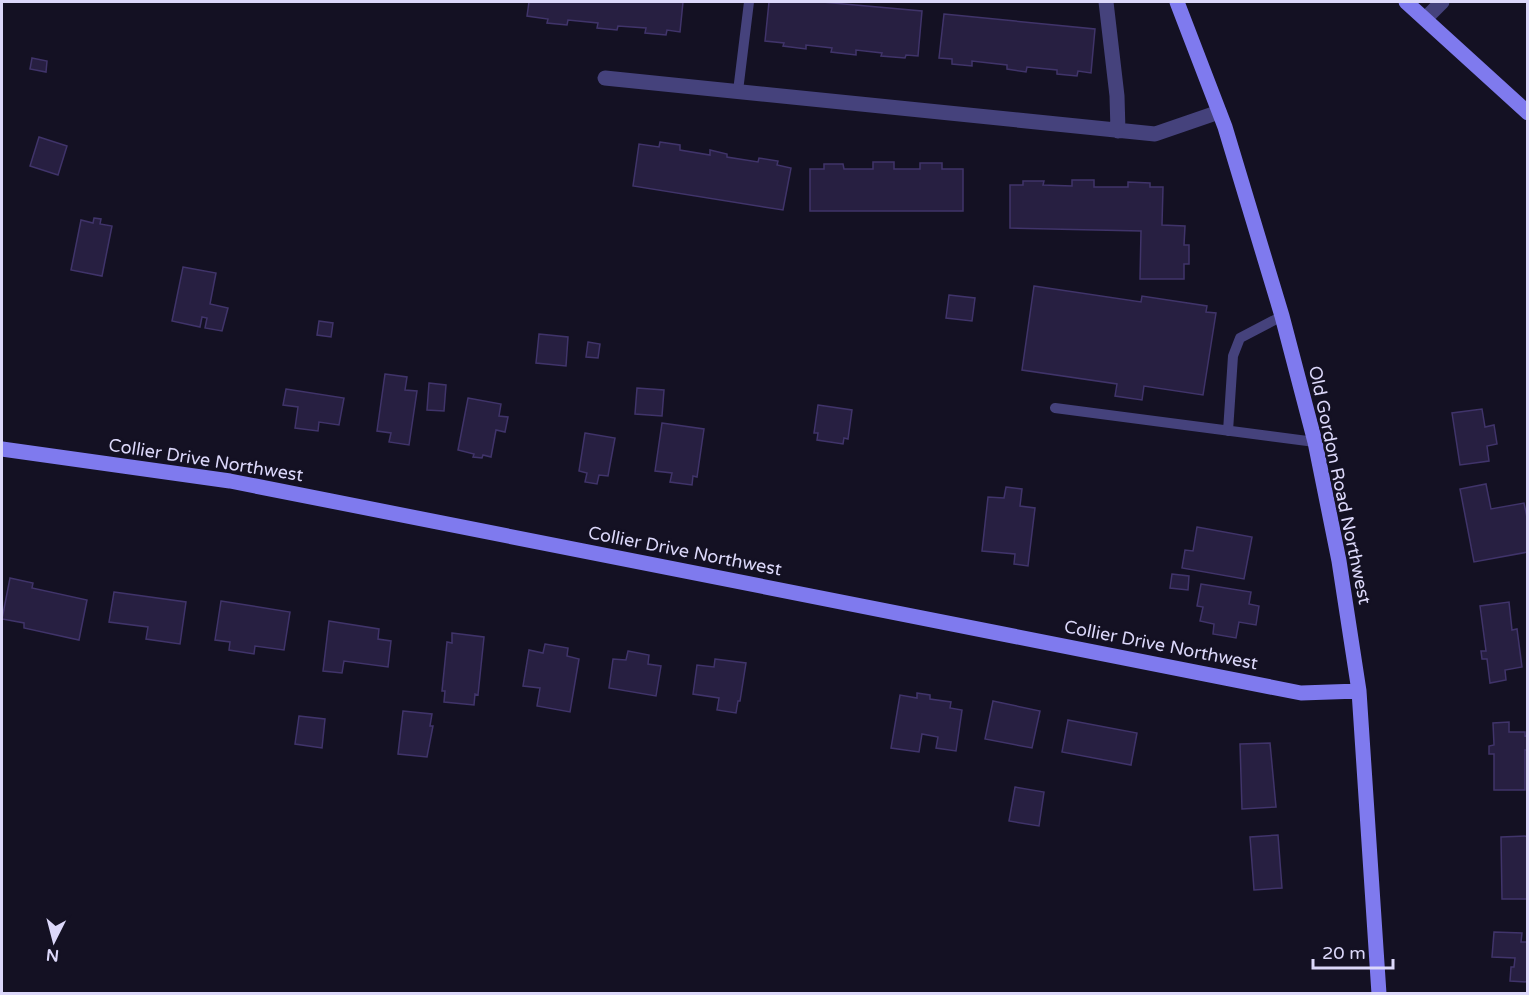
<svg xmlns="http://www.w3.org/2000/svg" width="1529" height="995" font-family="'Varela Round',sans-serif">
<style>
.building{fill:#271f41;stroke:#40346a;stroke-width:1.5}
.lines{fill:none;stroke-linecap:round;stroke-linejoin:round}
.lane{stroke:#45427c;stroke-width:10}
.street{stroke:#45427c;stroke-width:15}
.secondary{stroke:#7f7aee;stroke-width:15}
.labels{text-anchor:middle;stroke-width:5;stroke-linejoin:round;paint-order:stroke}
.street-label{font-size:18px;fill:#dcd8fa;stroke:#141123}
</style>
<rect width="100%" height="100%" fill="#141123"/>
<path class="building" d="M529,2H683L680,32L667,30L666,35L645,33L646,28L618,26L617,30L597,28L598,23L568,20L567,25L547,23L548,19L527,16Z
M769,2H822L922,11L918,56L906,55L905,58L881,56L882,53L856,50V55L831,52L832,48L806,45V49L783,46L784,43L765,41Z
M944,14L1095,29L1091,73L1078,71L1077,76L1057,74V70L1027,67L1026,72L1007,69V65L972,61V66L952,64V59L939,58Z
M32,58L47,61L46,72L30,69Z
M39,137L67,146L58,175L30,166Z
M660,142L680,145V150L710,155V150L727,154V157L758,162L759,158L778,161L777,165L791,168L783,210L633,186L639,144L659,147Z
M873,162H894V169H920V163H942V169H963V211H810V169H824V164H843L844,169H873Z
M1072,180H1094V187H1128V182L1150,183V187H1163L1162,225L1185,226L1184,245H1189V264H1184V279H1140L1141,231L1010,228V185H1023V181H1044L1043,185L1072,186Z
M94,218L101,219L100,224L112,226L102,276L71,270L81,220L93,223Z
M183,267L216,273L210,304L228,308L222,331L205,328L207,318L202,317L200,327L172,321Z
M1034,286L1141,302L1142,296L1207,306L1206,312L1216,313L1203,395L1144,386L1142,400L1115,396L1117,384L1022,370Z
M949,295L975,298L972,321L946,318Z
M319,321L333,323L331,337L317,335Z
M539,334L568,337L566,366L536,363Z
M588,342L600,344L598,358L586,357Z
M385,374L407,377L405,390L417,391L409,445L389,442L391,433L377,431Z
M429,383L446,385L444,411L427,410Z
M637,388L664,390L662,416L635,414Z
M286,389L344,398L339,425L319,422L318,431L295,428L298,407L283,405Z
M468,398L501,404L499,416L508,417L505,432L496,430L491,457L483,455L482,458L473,457L474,454L458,450Z
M818,405L852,410L848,439L844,438L843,444L817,440L818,433H814Z
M1482,409L1485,427L1494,425L1497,444L1487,446L1489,461L1460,465L1452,413Z
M662,423L704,429L697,477L693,476L692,485L670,482L672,473L655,471Z
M585,433L615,438L608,476L599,475L597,484L585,482L587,473L579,471Z
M1486,484L1491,509L1524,503L1528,522V552L1474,562L1460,489Z
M1006,487L1022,489L1020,506L1035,508L1028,566L1014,564L1015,554L982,551L988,497L1004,498Z
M1197,527L1252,537L1244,579L1182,568L1185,550L1193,551Z
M1172,574L1189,576L1188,590L1170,588Z
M10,578L33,583L32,588L87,600L79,640L24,628V623L2,619Z
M1201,584L1251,592L1249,604L1259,606L1256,625L1239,622L1236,638L1213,634L1214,624L1200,621L1203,607L1197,606Z
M114,592L186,602L180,644L146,639L148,627L109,622Z
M221,601L290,612L284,650L255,646L254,654L229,650L230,642L215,640Z
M1509,602L1512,630L1517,629L1522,667L1505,670L1506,680L1490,683L1487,659H1482L1481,651H1486L1480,606Z
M329,621L379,629L378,639L391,641L388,667L344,661L342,673L323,671Z
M452,633L484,637L478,695L475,694L474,705L444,702L445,691H442L447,642L452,643Z
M545,644L568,648L567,656L579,659L570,712L537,706L540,688L523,686L529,650L543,653Z
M628,651L649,655L648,664L661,666L656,696L609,688L613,659L626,660Z
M715,659L746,663L740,701H738L736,713L717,710L719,698L693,694L697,665L714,667Z
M917,693L930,695V699L951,702L950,708L962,710L956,751L936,748L938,737L922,734L919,752L891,748L900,695L917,698Z
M993,701L1040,711L1032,748L985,739Z
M403,711L432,714L430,726H433L427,757L398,754Z
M299,716L325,719L322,748L295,744Z
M1068,720L1137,733L1131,765L1062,752Z
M1509,722V732H1525V736L1528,735V750H1525V790H1494V754H1489V746L1494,745L1493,723Z
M1270,743L1276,807L1242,809L1240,744Z
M1015,787L1044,792L1039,826L1009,821Z
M1278,835L1282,888L1254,890L1250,837Z
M1528,836V899H1502L1501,837Z
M1494,932L1522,933L1521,942H1528V982L1510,981L1511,967H1514L1515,958L1492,957Z"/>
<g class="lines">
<path class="lane" d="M738,91L749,2
M1055,408L1315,442
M1228,431L1233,356L1240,338L1282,316"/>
<path class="street" d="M1106,2L1117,96L1118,131
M1425,19L1442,2
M605,78L1155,134L1219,112"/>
<path class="secondary" d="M1177,2L1225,127L1282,316L1315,442L1339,561L1359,691L1379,994
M1406,2L1528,113
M2,449L230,481L1301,693L1359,691"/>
</g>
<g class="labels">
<g class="street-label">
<text transform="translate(206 460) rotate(9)" y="6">Collier Drive Northwest</text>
<text transform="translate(1340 485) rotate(78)" y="6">Old Gordon Road Northwest</text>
<text transform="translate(685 551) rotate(11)" y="6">Collier Drive Northwest</text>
<text transform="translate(1161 645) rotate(11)" y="6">Collier Drive Northwest</text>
</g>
</g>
<rect width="1529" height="995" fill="none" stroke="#dcd8fa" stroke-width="6"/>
<g transform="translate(54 941) rotate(186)" stroke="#141123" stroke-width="4.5" paint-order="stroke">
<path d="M0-4.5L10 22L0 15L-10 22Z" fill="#dcd8fa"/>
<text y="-9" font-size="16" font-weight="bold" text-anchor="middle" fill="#dcd8fa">N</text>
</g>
<path d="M1313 959v9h80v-9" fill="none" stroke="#dcd8fa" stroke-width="3"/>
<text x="1322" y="959" font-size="18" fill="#dcd8fa" stroke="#141123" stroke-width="4.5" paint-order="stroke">20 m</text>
</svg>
